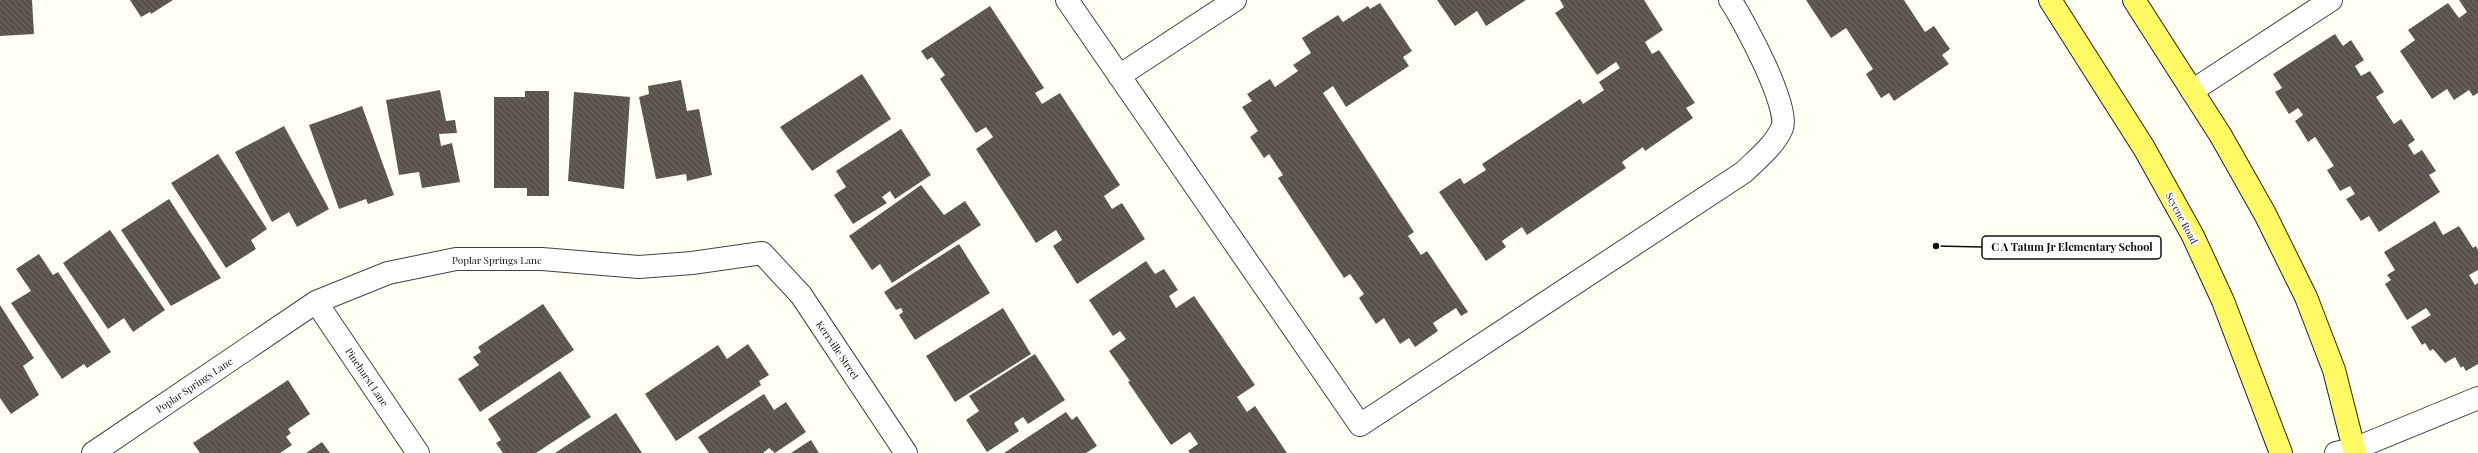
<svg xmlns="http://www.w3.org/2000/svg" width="2478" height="453" font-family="'Playfair Display',serif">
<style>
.building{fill:url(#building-back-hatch)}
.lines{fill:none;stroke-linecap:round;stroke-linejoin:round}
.service-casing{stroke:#434343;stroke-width:24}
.minor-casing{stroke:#434343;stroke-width:24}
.primary-casing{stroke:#212121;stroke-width:24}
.service{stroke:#fff;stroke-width:22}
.minor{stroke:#fff;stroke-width:22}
.primary{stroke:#fff964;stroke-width:22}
.labels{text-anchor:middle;stroke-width:4;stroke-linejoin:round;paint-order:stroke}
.street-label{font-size:10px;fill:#101010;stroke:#fff}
.leader{fill:none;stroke:#101010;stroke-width:1.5}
.callout-dot{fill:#101010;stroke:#fff;stroke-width:1.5}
.callout{fill:#fff;stroke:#101010;stroke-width:1.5}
.callout-label{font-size:11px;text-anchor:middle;font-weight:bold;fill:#101010}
</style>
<defs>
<pattern id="building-back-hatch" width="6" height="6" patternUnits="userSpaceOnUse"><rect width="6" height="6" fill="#5a544c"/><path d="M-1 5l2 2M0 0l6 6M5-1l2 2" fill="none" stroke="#6d6861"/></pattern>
</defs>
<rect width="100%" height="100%" fill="#fffff4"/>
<path class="building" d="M0,0H32L34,34L0,36Z
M130,0H173L151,14L150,12L141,17Z
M1437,0H1526L1486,26L1477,11L1455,26Z
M1560,0H1644L1663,30L1645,42L1652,54L1659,50L1695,103L1686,108L1693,118L1645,151L1643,147L1622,162L1626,168L1527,235L1522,227L1502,241L1506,247L1486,261L1439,192L1460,178L1464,184L1486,170L1482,164L1580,99L1583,104L1604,90L1599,82L1620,68L1616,62L1597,75L1555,13L1564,7Z
M1806,0H1904L1925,32L1934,26L1950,49L1942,55L1949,64L1894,101L1889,93L1881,98L1866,74L1873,69L1846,28L1831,38Z
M2459,0H2478V93L2473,96L2469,90L2454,100L2447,89L2432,99L2400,51L2415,40L2408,30L2448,3L2459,18L2467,12Z
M1380,3L1412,51L1403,57L1409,66L1346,107L1333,86L1323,93L1414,232L1408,236L1421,255L1427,251L1468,312L1461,316L1456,308L1433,323L1438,331L1415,347L1409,338L1400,344L1384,318L1376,324L1359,298L1364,294L1350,274L1344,278L1278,178L1283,175L1269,154L1264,158L1250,137L1258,131L1242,107L1252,101L1247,94L1270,79L1275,87L1298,71L1293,65L1311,53L1302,38L1338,15L1343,22L1368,6L1370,9Z
M990,6L1044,88L1035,93L1042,104L1060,93L1120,185L1104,196L1112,209L1122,203L1145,239L1077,284L1053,246L1062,240L1056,230L1036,243L976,149L993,137L986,127L976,133L940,79L945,75L932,57L927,60L921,51Z
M2335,34L2343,46L2351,40L2364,60L2355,66L2361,76L2370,71L2384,92L2376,97L2394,124L2401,119L2415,140L2408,145L2414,155L2422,150L2436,171L2429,175L2440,192L2379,232L2369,216L2361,221L2346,199L2355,194L2350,186L2340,191L2327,170L2334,166L2315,137L2308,142L2295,121L2303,115L2298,108L2289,114L2275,92L2282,88L2273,74Z
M862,74L891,119L812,171L780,127Z
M681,80L687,111L699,109L712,175L687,181L686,174L656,179L639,97L649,94L648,86Z
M440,90L446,121L455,120L457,133L439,134L441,146L452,143L460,182L422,188L419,172L399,175L386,100Z
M525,91H549V196H527V188H494V97H525Z
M574,92L630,97L624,189L568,181Z
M362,106L394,195L368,204L366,199L339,209L309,125Z
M284,126L329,209L297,227L289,212L272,222L235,152Z
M901,129L931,175L895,199L890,191L882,197L887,203L853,224L834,195L846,187L836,171Z
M218,154L267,229L251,240L256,249L226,268L171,183Z
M921,185L944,215L965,201L981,225L892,283L880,264L872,270L849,236Z
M169,199L221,278L171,306L121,230Z
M2435,221L2443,235L2459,226L2473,248L2476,246L2478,250V270L2469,275L2475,285L2478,283V364L2466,371L2463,366L2461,368L2455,357L2445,363L2433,349L2430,351L2425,343L2422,345L2411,327L2431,315L2426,308L2407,320L2385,284L2391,280L2387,275L2395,270L2384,252Z
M110,230L165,310L133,332L124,318L108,329L63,263Z
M959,244L990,293L915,340L899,315L903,312L901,308L896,310L884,292Z
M39,254L53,275L58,272L111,352L87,368L84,364L62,379L11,303L31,291L16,269Z
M1146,261L1155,274L1164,269L1178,290L1169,296L1176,308L1194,296L1255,385L1237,397L1247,412L1255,406L1287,453H1190L1188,451L1198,444L1190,432L1171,445L1128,382L1130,381L1109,351L1126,339L1120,331L1113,336L1089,300Z
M543,304L574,350L480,412L458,379L479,365L473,357L481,352L478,347Z
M0,305L34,358L23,366L39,395L11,414L0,398Z
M1003,308L1031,354L955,402L926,356Z
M748,344L769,375L759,381L761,385L676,441L645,394L718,345L727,359Z
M1035,354L1065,400L1028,424L1023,417L1014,423L1019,431L987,452L966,420L979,411L969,396Z
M560,371L591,417L536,453H503L496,443L501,440L488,419Z
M288,380L310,414L288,429L291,433L286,437L292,445L280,453H200L193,443Z
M764,394L774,410L786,402L806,432L775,453L769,448L763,453H709L698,437Z
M1066,412L1072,420L1077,416L1097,446L1086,453H1004Z
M616,413L642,453H555Z
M811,440L819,453H791Z
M322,442L330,453H306Z"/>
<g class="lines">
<defs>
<path id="service" d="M1067,0L1360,425L1744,172C1757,159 1775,145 1782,128C1791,108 1743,19 1730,0
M1119,76L1235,0
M2192,91L2331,0
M2336,453L2354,449L2478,398"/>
<path id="minor" d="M316,302L418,453
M93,453L316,302L388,273L456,259H542L639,267L692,263L762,253L801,295L906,453"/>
<path id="primary" d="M2050,0L2144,148L2193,236L2223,301L2281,453
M2134,0L2221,136L2265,214L2306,297L2334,370L2355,453"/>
</defs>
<use href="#service" class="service-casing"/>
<use href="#minor" class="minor-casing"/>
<use href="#primary" class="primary-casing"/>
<use href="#service" class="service"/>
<use href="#minor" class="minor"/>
<use href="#primary" class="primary"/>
</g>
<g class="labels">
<g class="street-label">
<text transform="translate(2182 218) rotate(62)" y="4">Scyene Road</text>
<text x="497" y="264">Poplar Springs Lane</text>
<text transform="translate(838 350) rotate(56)" y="4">Kerrville Street</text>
<text transform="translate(367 377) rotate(56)" y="4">Pinehurst Lane</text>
<text transform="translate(194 385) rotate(-34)" y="4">Poplar Springs Lane</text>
</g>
</g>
<path class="leader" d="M1936 246L1982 247"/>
<circle class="callout-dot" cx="1936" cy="246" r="4"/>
<rect class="callout" x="1982" y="236" width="179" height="23" rx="4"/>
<g class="callout-label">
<text x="2072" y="251">C A Tatum Jr Elementary School</text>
</g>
</svg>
